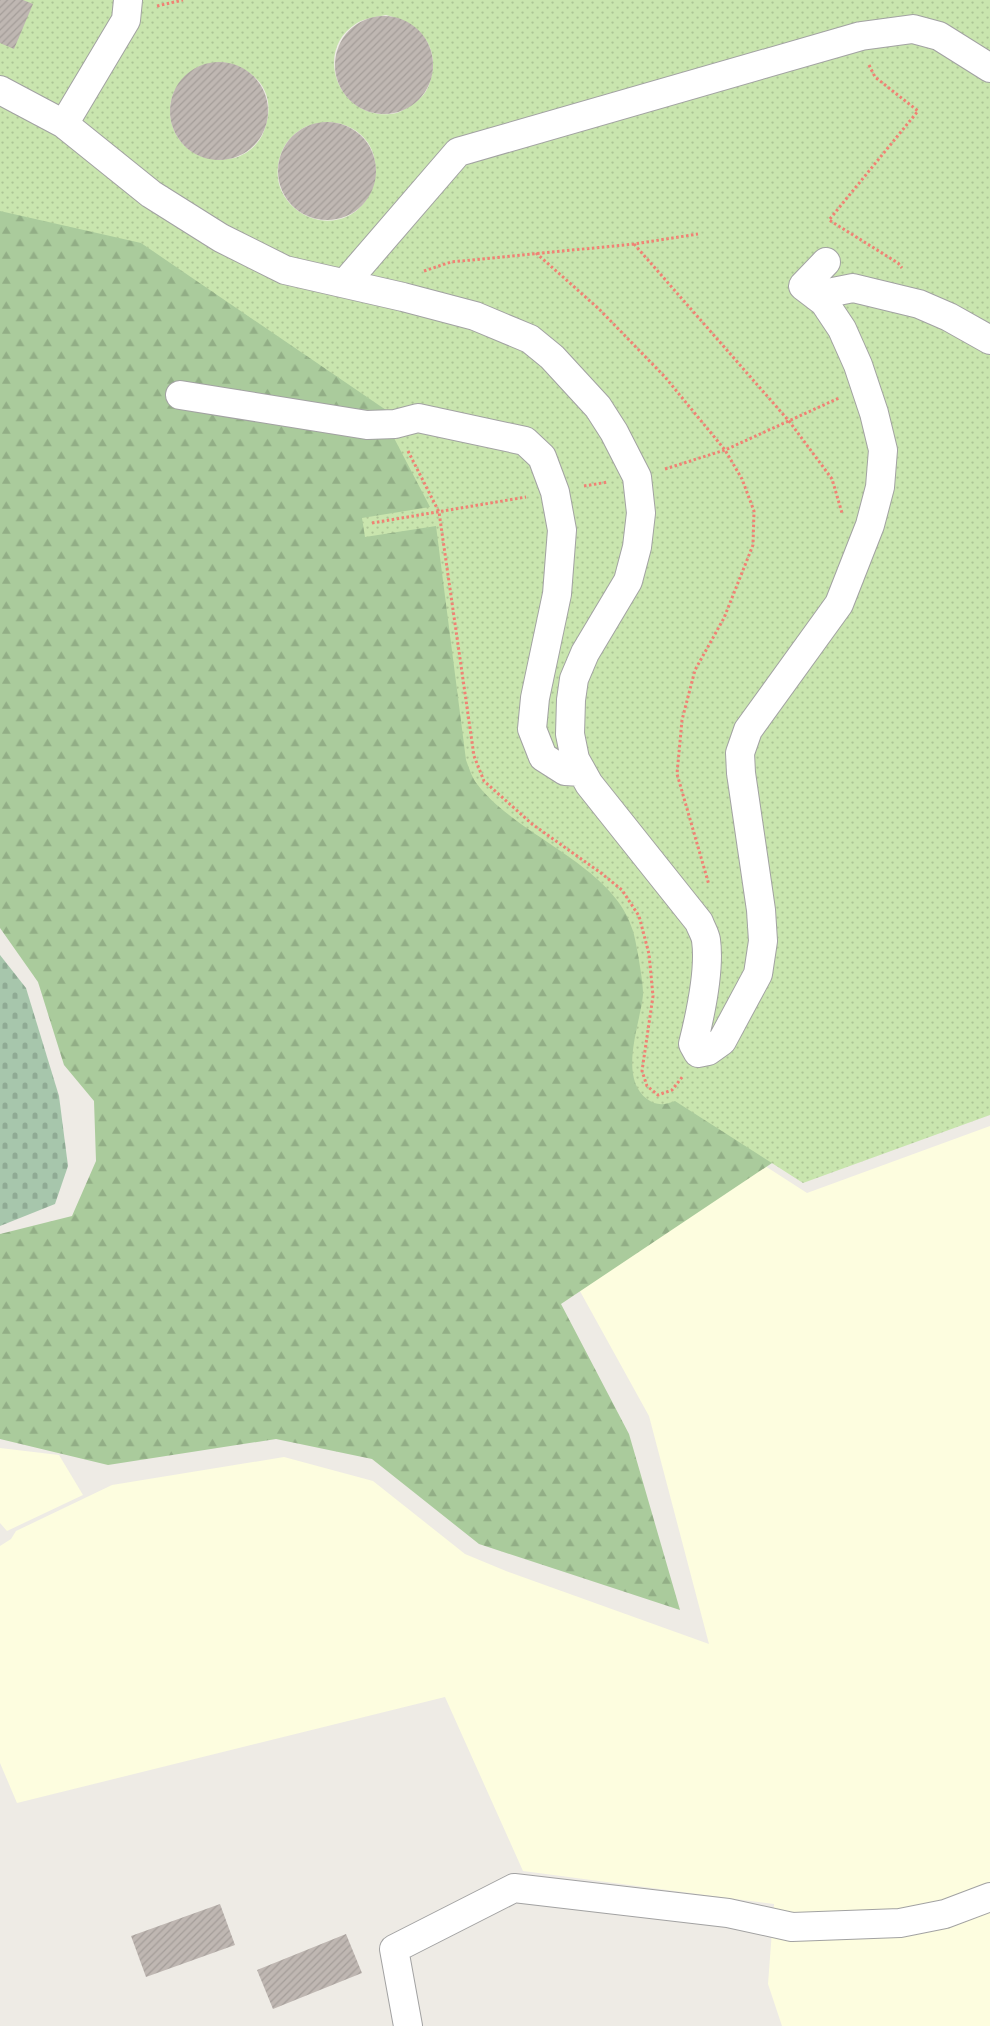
<svg xmlns="http://www.w3.org/2000/svg" width="990" height="2026" font-family="Roboto,sans-serif">
<style>
.education{fill:#fdfddf}
.forest{fill:url(#forest-firs)}
.cemetery{fill:url(#cemetery-stones)}
.garden{fill:url(#garden-dots);fill-rule:evenodd}
.building{fill:url(#building-hatch)}
.lines{fill:none;stroke-linecap:round;stroke-linejoin:round}
.minor-casing{stroke:#a2a2a2;stroke-width:30}
.path{stroke:#f08274;stroke-width:3;stroke-dasharray:2.5 2.5;stroke-linecap:butt}
.minor{stroke:#fff;stroke-width:28}
</style>
<defs>
<pattern id="forest-firs" width="22" height="20" patternUnits="userSpaceOnUse" patternTransform="scale(1.25)"><rect width="22" height="20" fill="#aacb9c"/><path d="M5 1l3.5 6h-7zM16 11l3.5 6h-7z" fill="#92ae86"/></pattern>
<pattern id="cemetery-stones" width="16" height="16" patternUnits="userSpaceOnUse" patternTransform="scale(1.25)"><rect width="16" height="16" fill="#a7c6ac"/><path d="M2 7V4a2 2 0 0 1 4 0v3zM10 15v-3a2 2 0 0 1 4 0v3z" fill="#8faa94"/></pattern>
<pattern id="garden-dots" width="8" height="8" patternUnits="userSpaceOnUse" patternTransform="scale(1.25)"><rect width="8" height="8" fill="#c9e5ae"/><path d="M2 2h.1M6 6h.1" fill="none" stroke="#acc495" stroke-width="1.8" stroke-linecap="round"/></pattern>
<pattern id="building-hatch" width="6" height="6" patternUnits="userSpaceOnUse" patternTransform="scale(1.25)"><rect width="6" height="6" fill="#bfb7b2"/><path d="M-1 1l2-2M0 6l6-6M5 7l2-2" fill="none" stroke="#a49d99"/></pattern>
</defs>
<rect width="100%" height="100%" fill="#eeebe5"/>
<path class="education" d="M990,1126V2026H782L768,1984L774,1904L523,1871L445,1697L17,1803L0,1763V1546L11,1539L16,1531L112,1485L284,1457L373,1481L465,1554L506,1571L709,1644L649,1416L560,1255L748,1155L807,1193Z
M0,1448L59,1455L83,1495L7,1531L0,1523Z"/>
<path class="forest" d="M0,119L342,302L787,1153L561,1304L629,1434L680,1610L479,1544L372,1459L276,1439L108,1465L0,1439V1234L72,1216L96,1161L94,1101L64,1065L38,982L0,928Z"/>
<path class="cemetery" d="M0,955L26,988L59,1096L68,1166L55,1204L0,1226Z"/>
<path class="garden" d="M0,0H990V1115L803,1183L675,1101C665,1105 656,1106 647,1099C618,1077 640,1025 643,995C644,985 636,941 633,931C614,865 517,837 477,784C472,778 469,768 466,760L436,526L365,537L362,518L430,507L394,438L373,433L175,397V382L311,410L363,413L386,410L141,243L0,211ZM386,15C422,24 442,48 429,85C425,96 415,104 405,109C398,114 387,115 379,114C334,108 316,48 357,23C366,18 376,17 386,15ZM222,62C258,69 278,94 264,131C260,143 247,155 234,158C161,173 142,70 222,62ZM329,122C334,123 340,123 344,125C399,144 377,229 319,220C306,217 295,211 287,200C270,179 277,144 300,130C309,124 319,123 329,122Z"/>
<path class="building" d="M0,0H23L33,4L14,49L0,43Z
M335 65a49 49 0 1 1 98 0a49 49 0 1 1-98 0Z
M170 111a49 49 0 1 1 98 0a49 49 0 1 1-98 0Z
M278 171a49 49 0 1 1 98 0a49 49 0 1 1-98 0Z
M220,1904L235,1945L146,1977L131,1936Z
M346,1934L362,1973L273,2009L257,1970Z"/>
<g class="lines">
<defs>
<path id="minor" d="M0,90L64,124L151,194L221,238L285,270L403,297L475,316L530,339L552,357L598,407L614,432L637,477L641,513L637,547L628,581L585,653L574,679L571,700L570,734L575,759L589,784L699,922C701,928 705,934 706,940C710,968 700,1016 693,1044L698,1053L708,1051L722,1041L758,974L763,941L761,910L741,773L740,753L748,730L839,604L870,525L880,487L883,450L874,413L858,365L842,329L824,302L803,286L826,262
M64,124L126,20L128,0
M345,283L458,152L861,36L913,29L939,36L990,68
M824,302L833,292L853,288L919,304L949,317L990,340
M180,395L367,425L395,424L418,418L525,441L542,457L555,492L562,530L557,594L535,698L532,729L543,757L565,771L582,772
M408,2026L394,1949L514,1888L728,1913L792,1927L900,1923L945,1914L990,1897"/>
</defs>
<use href="#minor" class="minor-casing"/>
<path class="path" d="M157,6L183,0
M869,65L875,77L918,111L829,220L898,263L902,268
M634,244L789,421L832,479L842,513
M536,253L599,309L665,377L725,450L742,479L754,511L753,545L724,618L695,670L682,720L677,774L709,885
M424,271L451,262L634,244L698,234
M408,451L439,512L474,756L484,781L532,824L601,873L622,890L639,916L649,954L653,996L642,1071L647,1086L658,1095L672,1090L683,1076
M665,469L725,450L839,398
M584,486L608,482
M372,523L526,497"/>
<use href="#minor" class="minor"/>
</g>
</svg>
